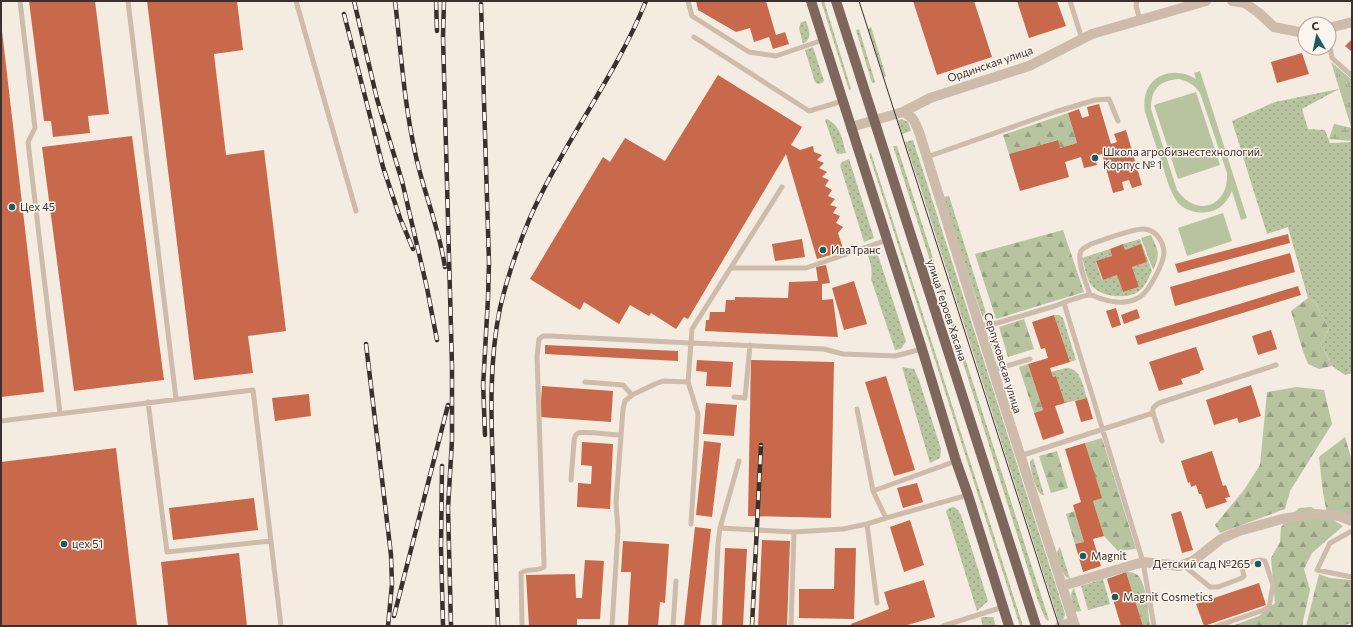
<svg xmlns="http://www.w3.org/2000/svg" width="1353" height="627" font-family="Commissioner,sans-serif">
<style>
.grass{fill:url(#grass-dots)}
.forest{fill:url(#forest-firs)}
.wetland{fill:url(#wetland-marsh)}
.park{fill:url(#park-tufts)}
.pitch{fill:#b8c4a0;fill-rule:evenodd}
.building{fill:#c8694b}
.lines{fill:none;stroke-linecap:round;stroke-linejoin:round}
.lane{stroke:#cdbbac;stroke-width:5}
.street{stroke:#cdbbac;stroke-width:10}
.primary{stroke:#7d675c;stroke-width:10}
.tram{stroke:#3b302b;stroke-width:1}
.rail-casing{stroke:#3b302b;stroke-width:4.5}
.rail{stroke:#fbf5ee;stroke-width:3;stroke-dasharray:9;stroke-linecap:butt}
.poi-dot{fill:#1f5a5e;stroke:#fbf5ee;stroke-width:1.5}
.labels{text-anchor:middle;stroke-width:3;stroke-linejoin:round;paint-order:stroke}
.street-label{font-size:11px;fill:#3b302b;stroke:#fbf5ee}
.poi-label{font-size:11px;fill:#3b302b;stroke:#fbf5ee;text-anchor:start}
</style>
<defs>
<pattern id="grass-dots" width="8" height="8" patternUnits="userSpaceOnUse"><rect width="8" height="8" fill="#b8c4a0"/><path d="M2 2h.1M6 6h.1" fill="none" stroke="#97a083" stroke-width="1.8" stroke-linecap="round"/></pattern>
<pattern id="forest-firs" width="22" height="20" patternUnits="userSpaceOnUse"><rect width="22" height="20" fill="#b8c4a0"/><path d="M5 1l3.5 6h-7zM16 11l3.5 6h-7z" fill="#97a083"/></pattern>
<pattern id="wetland-marsh" width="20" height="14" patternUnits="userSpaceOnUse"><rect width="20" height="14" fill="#b8c4a0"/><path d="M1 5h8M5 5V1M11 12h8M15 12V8" fill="none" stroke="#97a083"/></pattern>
<pattern id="park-tufts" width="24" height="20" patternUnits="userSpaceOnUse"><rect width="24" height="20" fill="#b8c4a0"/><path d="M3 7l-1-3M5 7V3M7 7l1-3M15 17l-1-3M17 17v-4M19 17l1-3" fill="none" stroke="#97a083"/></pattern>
</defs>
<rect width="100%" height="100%" fill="#f4ebe1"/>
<path class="grass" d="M821,1H824L851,89L849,90Z
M806,21C809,30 813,38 803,44L799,28L801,22Z
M871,27L886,76L884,78L868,29Z
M859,29L875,82L872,83L856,30Z
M813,47L824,81L822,83L818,84L815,82L805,50Z
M1339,89L1302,109L1308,129L1325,130L1330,143L1352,142V373L1345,375L1332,366L1321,344L1329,329L1315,302L1308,298L1288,227L1267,234L1232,121L1275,102Z
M827,119C841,126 842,139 846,153L838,154L836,152L825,120Z
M902,119L908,122L911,131L902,134L898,120Z
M913,140L1065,614C1064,618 1063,622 1059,622L919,183L905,142Z
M893,146H897L1049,620L1048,621L1045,618L1038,601L961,356Z
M871,153L1023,626H1020L1003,573L869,154Z
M849,159L874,238L864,242L840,165L842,162Z
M949,196L989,322L984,320L981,313L943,197Z
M1140,239L1152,271C1149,277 1145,287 1139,291C1128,300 1102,297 1093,287C1086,280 1085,266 1082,258L1110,249L1112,256L1096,262L1102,280L1117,275L1123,292L1139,287L1132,267L1147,262L1141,245L1125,250L1123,244Z
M876,249L906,341L901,349L895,350L871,279C873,270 870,261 867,253L870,250Z
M1054,315H1059L1063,318L1076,360L1070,362Z
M992,331L1002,363L997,360L989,339V334Z
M902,367L914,369L919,380L941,449L940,458L930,463Z
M1066,368C1081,368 1083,386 1087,398L1065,403L1056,376L1053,377L1051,372Z
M1033,458L1044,495C1041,495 1041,495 1039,492C1035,486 1030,469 1030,462Z
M954,507L958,510L961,515L988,601L977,611L946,511L949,508Z
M1060,547L1070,579C1061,576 1059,560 1057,552Z
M1103,579L1110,604L1088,610L1081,586Z
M1074,588L1081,611L1075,612C1073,605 1068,595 1074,588Z
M982,617H993L996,626H983L981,619Z"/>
<path class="forest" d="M1068,113L1077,143L1060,148L1057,140L1009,154L1003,135Z
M1063,230L1084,292L996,319L975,254Z
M1308,298L1315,302L1329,329L1321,344L1332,366L1319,369L1308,364L1303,351L1291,311Z
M1024,319L1034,349L1008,357L999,327Z
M1028,364L1043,410L1034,413L1019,367Z
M1297,387L1324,390L1332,424L1290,491L1285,509L1220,533L1215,525L1244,490L1260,465L1267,392Z
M1345,437L1352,461V516L1327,513L1323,493L1319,457Z
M1102,438L1136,549L1118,551L1104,536L1093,501L1101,498L1085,443Z
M1057,451L1068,488L1051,493L1039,456Z
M1311,507L1343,526L1312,553L1304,569L1310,590L1302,626H1232L1259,616L1275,603L1271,558L1280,542L1281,527L1299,508Z
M1075,511L1084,542L1075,544L1066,514Z
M1126,572C1132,572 1137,573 1140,578C1147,589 1148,613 1150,626H1143Z
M1319,574L1330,578L1352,580V623L1341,626H1306Z"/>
<path class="wetland" d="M1334,124L1352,128V141L1329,139Z"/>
<path class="park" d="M1331,62L1352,80V130Z
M1151,235C1158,249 1161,255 1153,270L1141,238Z"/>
<path class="pitch" d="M1200,71L1247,218L1241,220L1232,191C1229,197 1225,204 1219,208C1206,216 1188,213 1178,203C1174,198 1172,192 1169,186L1145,112C1144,105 1144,97 1147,90C1155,71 1180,68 1196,79L1194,73ZM1178,79C1188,81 1194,84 1200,93L1227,173C1229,207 1196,218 1177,190L1151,109C1151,89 1159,81 1178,79Z
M1196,92L1220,165L1178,179L1154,105Z
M1223,213L1232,241L1187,256L1178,228Z"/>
<path class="building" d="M29,1H95L109,114L88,116L90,133L53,137L51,121H44Z
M147,1H237L243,50L214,54L226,155L264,150L286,331L248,336L253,373L194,380Z
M696,1H766L776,35L785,32L789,44L773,49L769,37L754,42L750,28L736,32L698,10Z
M913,1H974L992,57L937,75Z
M1017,1H1057L1066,26L1029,38Z
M1,31H2L44,392L1,397Z
M1352,39V52L1345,46Z
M1302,53L1309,74L1277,83L1271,62Z
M718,75L802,127L791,145L800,150L813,146L814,152L822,155L817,160L824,163L819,168L827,172L822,177L829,180L825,186L832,190L828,196L835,199L830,205L837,207L833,213L840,216L836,223L843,227L838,233L844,251L817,259L786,154L688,319L684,317L676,329L651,313L649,316L630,305L619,324L584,302L580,310L530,279L603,157L610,162L625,138L665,161Z
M1099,104L1111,144L1117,142L1114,134L1126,130L1142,185L1132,188L1129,180L1122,182L1124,190L1113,193L1102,154L1094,156L1097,165L1084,168L1081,157L1065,162L1069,177L1020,191L1009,154L1058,140L1060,148L1077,143L1068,113L1079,109L1082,118L1089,116L1087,107Z
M132,136L164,380L74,391L42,147Z
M1288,234L1290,243L1178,273L1175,264Z
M802,239L805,257L775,261L772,244Z
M1123,244L1125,250L1141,244L1147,262L1132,267L1139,287L1123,292L1117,275L1103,280L1096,261L1112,256L1110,249Z
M1290,253L1295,272L1175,306L1170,287Z
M826,265L830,283L822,284V300L833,299L838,337L705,331L706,320H709L710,312H725L726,300H735V297L788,298L789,282L818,281L816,267Z
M854,281L867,324L844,330L832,288Z
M1298,286L1301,295L1138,345L1135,336Z
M1116,308L1121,325L1112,328L1106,311Z
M1137,309L1140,318L1124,324L1121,315Z
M1054,315L1070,362L1050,368L1053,377L1056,376L1065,403L1055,406L1064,433L1043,440L1034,413L1043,410L1028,364L1048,358L1045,348L1041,349L1032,322Z
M1271,330L1277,349L1258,355L1252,336Z
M545,345L678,351V361L545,354Z
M1196,347L1204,370L1200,371V373L1181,379L1183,384L1159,391L1149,362Z
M697,360L733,362L731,387L706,386L707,372L696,371Z
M751,360L834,362L831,518L748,516Z
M886,376L915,470L894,476L865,382Z
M1251,385L1261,416L1239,423L1237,418L1214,425L1206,400Z
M542,386L613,391L611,422L540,417Z
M309,394L311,416L275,421L272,398Z
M1087,398L1093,419L1081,422L1075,401Z
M706,403L737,405L734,436L703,434Z
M704,441L721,443L712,517L696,515Z
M582,442L613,444L610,509L577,507L578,483L591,484L592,466L581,465Z
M1085,443L1102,498L1093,501L1104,536L1093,539L1101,566L1083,572L1075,544L1084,542L1073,505L1081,502L1065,449Z
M116,448L137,626H1V462Z
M1212,451L1223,486L1226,485L1230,497L1225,498L1227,502L1206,509L1201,494H1199L1196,485L1191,487L1190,482L1188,483L1181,461Z
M917,483L923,502L903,508L897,488Z
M254,498L258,530L173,540L169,508Z
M1181,511L1193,550L1182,553L1171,514Z
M910,520L924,565L904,572L890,527Z
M695,527L711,529L700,626H684Z
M762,540L790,541L787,626H758Z
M623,541L669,544L665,603L660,602L658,626H628L631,572H621Z
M725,548L747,549L743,626H722Z
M835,548H856L854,619L799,618V589H834Z
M239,553L247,626H168L161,562Z
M585,560L604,561L600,619H577V626H529L526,575L575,574L576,598H582Z
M1126,572L1143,626H1121L1107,579Z
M924,580L935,617L904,626H852L851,624L889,609L884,592Z
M1259,583L1266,605L1204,626L1196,604Z"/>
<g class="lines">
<path class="lane" d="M20,1L35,128L28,142L60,413
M128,1L176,399
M296,1L356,211
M688,1L692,16L749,52L776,56L823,40
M1070,1L1082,39
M1137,1L1136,6L1140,20
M694,37L809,111L843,101
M1329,42L1332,58L1352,76
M927,157L1055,112L1095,100L1109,99L1118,121
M731,268H806L887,240
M1064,303L1143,562L1154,626
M979,326L994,324C1014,318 1035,312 1055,306C1062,303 1084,295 1090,295C1094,295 1098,298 1102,299C1114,303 1128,304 1140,297C1149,291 1164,263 1164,252C1163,241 1156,230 1144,229C1134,228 1103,240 1091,244C1088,246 1083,248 1081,251C1076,261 1087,285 1090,295
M993,370L1030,359
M585,382L623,385L632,395
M688,382L698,414L691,524
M734,397L745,398L750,345
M148,402L167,552L271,541
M857,409L873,491L886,518L968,495
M1153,413L1162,441
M1,421L253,390L281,626
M1020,456L1153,413C1152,408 1154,406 1159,403L1276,365
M739,461L720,528L794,532L843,529L867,524L886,518
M571,480L574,442C574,439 575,435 578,433C584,431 613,435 621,435
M873,491L956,461
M867,524L877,603
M1352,531L1330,543L1317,570L1352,577
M1183,565L1210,587H1218L1242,578L1244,576L1242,568C1246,563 1258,558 1265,561L1273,585L1269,607L1264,610L1217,626
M522,626L521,573C527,568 537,572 544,567V563L537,356L539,339L543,336H550L691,343L692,329L782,187
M612,626L618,531L616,502L623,409L625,401L632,395L655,384L663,381L688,382L691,343L824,349L843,354L895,356L922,349
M673,626L676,581
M714,626L718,544L720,528
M791,626L794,532
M943,626L1003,607"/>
<path class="street" d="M1232,1L1245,3L1259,13L1274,27L1299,32H1305
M1329,28L1352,22
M903,112C914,116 916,124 920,135L993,370L1075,626
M851,127L903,112L930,98L1029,66L1092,34L1206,1
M1062,586L1143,562L1179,566L1193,561L1221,539L1239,531L1282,519L1315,514L1339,516L1352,521
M1060,626L1073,622"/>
<path class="primary" d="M811,1L922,349L956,461L968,495L1009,626
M836,1L1036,626"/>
<path class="tram" d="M859,1L1059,626"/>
<defs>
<path id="rail" d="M354,1L377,99L402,181L427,288L437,340
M395,1C401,51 404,103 415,152C423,191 439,227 445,267
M436,1L437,31
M444,1L443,37L452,366V440L448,508L451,626
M481,4L489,263L488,298L483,387
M344,14L383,167L400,218L413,249
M366,344L391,555L392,584L388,626
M483,381L485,435
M442,466L441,548L443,626
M394,616L448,405
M498,626C496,574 494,522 493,470C491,416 489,362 500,308C507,278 517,249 529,220C562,144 615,78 646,1
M752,626L761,445"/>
</defs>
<use href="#rail" class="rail-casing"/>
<use href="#rail" class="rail"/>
</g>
<g class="poi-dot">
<circle cx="1095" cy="158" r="4"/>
<circle cx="12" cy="207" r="4"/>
<circle cx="823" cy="250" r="4"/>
<circle cx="64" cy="544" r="4"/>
<circle cx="1083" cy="556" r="4"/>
<circle cx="1258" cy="564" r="4"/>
<circle cx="1115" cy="597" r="4"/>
</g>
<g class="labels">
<g class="street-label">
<text transform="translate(990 64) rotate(-19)" y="4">Ординская улица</text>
<text transform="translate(947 310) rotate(72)" y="4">улица Героев Хасана</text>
<text transform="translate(1003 363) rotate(73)" y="4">Серпуховская улица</text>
</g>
<g class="poi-label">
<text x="1103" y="156">Школа агробизнестехнологий.<tspan x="1103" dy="13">Корпус № 1</tspan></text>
<text x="20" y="211">Цех 45</text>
<text x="831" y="254">ИваТранс</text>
<text x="72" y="548">цех 51</text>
<text x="1091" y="560">Magnit</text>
<text x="1250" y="568" text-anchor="end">Детский сад №265</text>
<text x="1123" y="601">Magnit Cosmetics</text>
</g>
</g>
<rect width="1353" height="627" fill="none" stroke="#3b302b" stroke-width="4"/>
<g transform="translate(1317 36) rotate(351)"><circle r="19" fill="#fbf5ee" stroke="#aea6a0"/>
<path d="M0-3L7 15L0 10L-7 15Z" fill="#1f5a5e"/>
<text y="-6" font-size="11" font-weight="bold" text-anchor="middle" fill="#3b302b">С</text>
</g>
</svg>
